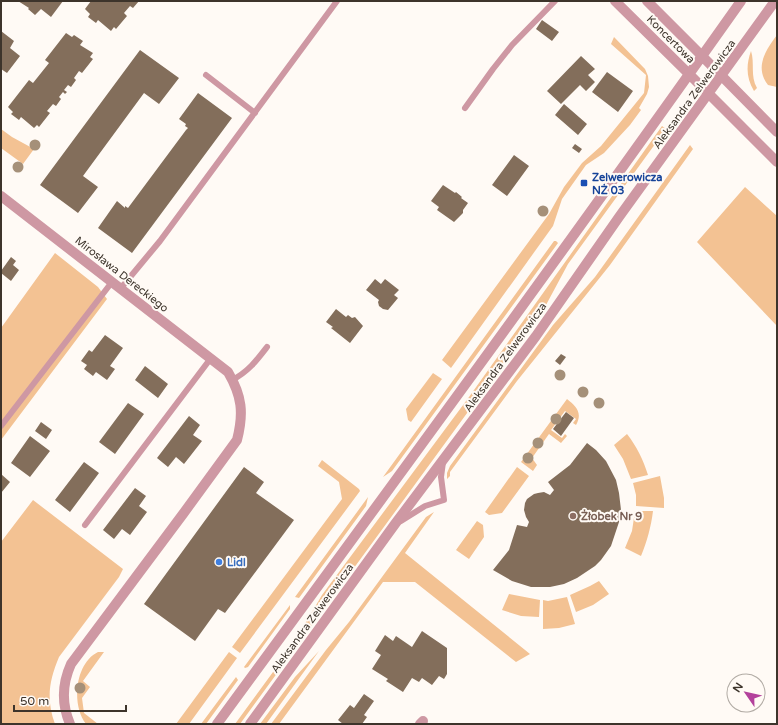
<svg xmlns="http://www.w3.org/2000/svg" width="778" height="725" font-family="'Varela Round',sans-serif">
<style>
.green{fill:#f3c293}
.building{fill:#836e5b}
.lines{fill:none;stroke-linecap:round;stroke-linejoin:round}
.service{stroke:#ce98a3;stroke-width:6}
.minor{stroke:#ce98a3;stroke-width:10}
.tertiary{stroke:#ce98a3;stroke-width:10}
.tree{fill:#a59079}
.transit-dot{fill:#1a4fb4;stroke:#fffaf5;stroke-width:1.5}
.education-dot{fill:#8d6e63;stroke:#fffaf5;stroke-width:1.5}
.shop-dot{fill:#3f7fe0;stroke:#fffaf5;stroke-width:1.5}
.labels{text-anchor:middle;stroke-width:4;stroke-linejoin:round;paint-order:stroke}
.street-label{font-size:11px;fill:#3d342b;stroke:#fffaf5}
.transit-label{font-size:11px;font-weight:bold;fill:#164399;stroke:#fffaf5;text-anchor:start}
.education-label{font-size:11px;font-weight:bold;fill:#785e54;stroke:#fffaf5;text-anchor:start}
.shop-label{font-size:11px;font-weight:bold;fill:#366cbe;stroke:#fffaf5;text-anchor:start}
</style>
<rect width="100%" height="100%" fill="#fffaf5"/>
<path class="green" d="M777,35V87L768,85C754,67 766,50 777,35Z
M614,37L645,69L648,76L649,87L647,94L639,108L641,110L630,125L604,153L586,165L562,199L553,226L451,368L442,360L549,214L564,187L582,163L601,146L644,93L646,75L611,44Z
M751,51C755,63 750,76 757,88L754,91C746,78 746,65 751,51Z
M662,126L666,129L568,264L546,305L240,724H235L292,646L322,595L469,397Z
M1,129L12,137L34,149L23,164L1,148Z
M690,145L693,149L610,265L517,381L450,472V476L447,479V473L450,466L553,325L595,277Z
M745,187L777,216V326L697,242Z
M554,241H556L558,243L392,471L383,477Z
M55,253L98,287L107,299L1,440V328Z
M433,373L442,379L411,422L408,420L406,409Z
M567,399C576,406 583,413 576,425L573,423L576,419L565,411L551,430L562,438L565,434L567,436L561,443L549,434L532,458L537,465L533,471L521,462Z
M627,434C637,447 643,459 648,475L631,479L623,459L614,445Z
M322,460L359,489L360,491L240,653L232,647L342,499L339,482L318,466Z
M517,467L529,476L502,513L489,515L485,512Z
M660,476L664,498V508L636,506V495L633,483Z
M368,497L366,506L299,598L295,597Z
M33,500L123,569L119,577L59,657C49,681 46,699 55,724H1V542Z
M635,511H653C651,527 647,541 641,556L625,548L632,531Z
M434,512L405,553L530,654L516,662L415,582H383L279,724H271L326,650L349,622L426,517Z
M477,521L483,525L484,537L469,559L456,550Z
M599,581L609,594L593,605L576,612L570,595L590,586Z
M509,594L540,600L539,617L521,616L502,610Z
M567,597L575,624L559,628L543,629V600L548,601Z
M290,605V609L248,667L245,668L244,667Z
M319,651L266,724H260L295,677Z
M98,652H104L83,681L90,687L82,698L84,713L98,724H86C71,705 75,663 98,652Z
M229,652L237,658L189,724H176Z
M236,677L238,680L206,724H201Z"/>
<path class="building" d="M18,1H63L51,17L41,9L35,15L28,9L29,8Z
M91,1H139L133,8L130,6L124,13L127,16L116,29L114,27L111,31L98,20L96,23L88,17L90,14L85,9Z
M542,20L559,32L552,41L536,29Z
M1,31L14,41L10,48L20,56L7,73L1,69Z
M66,33L72,37L74,35L83,41L80,45L93,53L90,57L93,59L82,73L79,71L74,78L76,80L71,87L68,85L64,90L67,92L65,94L63,92L59,97L61,99L56,106L53,104L47,111L50,113L39,127L37,125L34,128L21,117L19,120L11,114L13,112L8,107L29,80L33,83L49,63L45,60Z
M140,50L179,78L159,104L144,93L108,142L83,176L98,187L78,213L40,185Z
M581,56L595,69L588,75L595,82L586,91L580,85L561,104L547,91Z
M607,72L633,91L618,112L592,92Z
M198,93L232,118L132,253L98,228L117,201L125,208V206L128,208L186,130L188,128L185,126L186,124L179,119Z
M564,104L587,124L578,135L555,115Z
M575,144L582,149L579,153L572,148Z
M514,155L529,166L507,196L492,185Z
M443,185L455,193L456,192L462,197L461,198L468,203L463,210V213L454,222L437,210L439,207L431,201Z
M11,257L16,261L13,265L19,270L11,281L1,273V271Z
M375,279L381,284L385,279L399,290L394,295L398,298L388,310L383,309L379,306L378,302L379,300L366,290Z
M336,309L346,317L348,315L352,318L355,317L363,326L350,343L331,328L333,327L326,322Z
M105,335L123,348L110,366L115,369L107,380L96,372L93,376L84,369L87,365L81,361L89,350L92,352Z
M561,354L566,357L560,365L555,361Z
M145,366L168,384L158,398L135,380Z
M128,403L144,414L115,454L99,442Z
M566,412L574,418L561,436L553,429Z
M189,416L200,425L193,435L202,441L184,464L176,457L168,467L157,458Z
M41,422L52,430L46,439L35,431Z
M30,436L50,451L30,477L11,463Z
M587,443L596,450L606,461L616,480L619,493L621,510L619,522L611,546L601,560L595,566L577,578L564,584L550,587H531L512,581L493,570L509,550L517,525L527,527L529,522L526,517L524,510L525,503L527,499L534,494L538,493L544,492L550,495L554,490L548,482L570,465Z
M84,462L99,473L70,512L55,500Z
M244,467L264,482L256,493L294,520L225,613L218,609L195,641L144,604Z
M1,474L10,482L1,493Z
M135,488L146,496L139,506L147,512L130,535L122,529L114,539L103,530Z
M422,631L447,648V674L444,679L439,676L432,685L422,678L419,682L412,678L403,692L386,681L388,679L372,669L381,655L375,651L385,635L393,641L396,636L412,647Z
M364,694L374,701L364,715L367,717L362,724H343L338,720L350,705L354,708Z"/>
<g class="lines">
<path class="service" d="M206,75L255,113
M465,108L493,69L512,45L555,1
M121,288L160,241L337,1
M232,380C248,372 257,360 267,347
M1,426L112,282
M401,521L425,506L444,500L441,477L443,462
M85,525L211,358"/>
<path class="minor" d="M615,1L689,74
M647,1L702,56
M1,196L228,372C242,396 244,413 237,440L183,514L71,664C62,684 61,703 70,724
M420,724L423,721"/>
<path class="tertiary" d="M702,56L777,132
M689,74L777,162
M217,724C393,484 569,244 741,1
M250,724L395,524L536,336L619,217L775,1"/>
</g>
<g class="tree">
<circle cx="35" cy="145" r="5.5"/>
<circle cx="18" cy="167" r="5.5"/>
<circle cx="543" cy="211" r="5.5"/>
<circle cx="560" cy="375" r="5.5"/>
<circle cx="583" cy="392" r="5.5"/>
<circle cx="599" cy="403" r="5.5"/>
<circle cx="556" cy="419" r="5.5"/>
<circle cx="538" cy="443" r="5.5"/>
<circle cx="528" cy="458" r="5.5"/>
<circle cx="80" cy="688" r="5.5"/>
</g>
<rect class="transit-dot" x="580" y="179" width="8" height="8" rx="2"/>
<circle class="education-dot" cx="573" cy="516" r="4"/>
<circle class="shop-dot" cx="219" cy="562" r="4"/>
<g class="labels">
<g class="street-label">
<text transform="translate(671 39) rotate(45)" y="4">Koncertowa</text>
<text transform="translate(694 94) rotate(-54)" y="4">Aleksandra Zelwerowicza</text>
<text transform="translate(122 274) rotate(38)" y="4">Mirosława Dereckiego</text>
<text transform="translate(505 357) rotate(-54)" y="4">Aleksandra Zelwerowicza</text>
<text transform="translate(312 618) rotate(-54)" y="4">Aleksandra Zelwerowicza</text>
</g>
<g class="transit-label">
<text x="592" y="181">Zelwerowicza<tspan x="592" dy="13">NŻ 03</tspan></text>
</g>
<g class="education-label">
<text x="581" y="520">Żłobek Nr 9</text>
</g>
<g class="shop-label">
<text x="227" y="566">Lidl</text>
</g>
</g>
<rect width="778" height="725" fill="none" stroke="#3d342b" stroke-width="4"/>
<g transform="translate(746 693) rotate(304)"><circle r="19" fill="#fffaf5" stroke="#b1aba4"/>
<path d="M0-3L7 15L0 10L-7 15Z" fill="#b3419c"/>
<text y="-6" font-size="11" font-weight="bold" text-anchor="middle" fill="#3d342b">N</text>
</g>
<path d="M14 705v6h112v-6" fill="none" stroke="#3d342b" stroke-width="2"/>
<text x="20" y="705" font-size="12" fill="#3d342b" stroke="#fffaf5" stroke-width="3" paint-order="stroke">50 m</text>
</svg>
